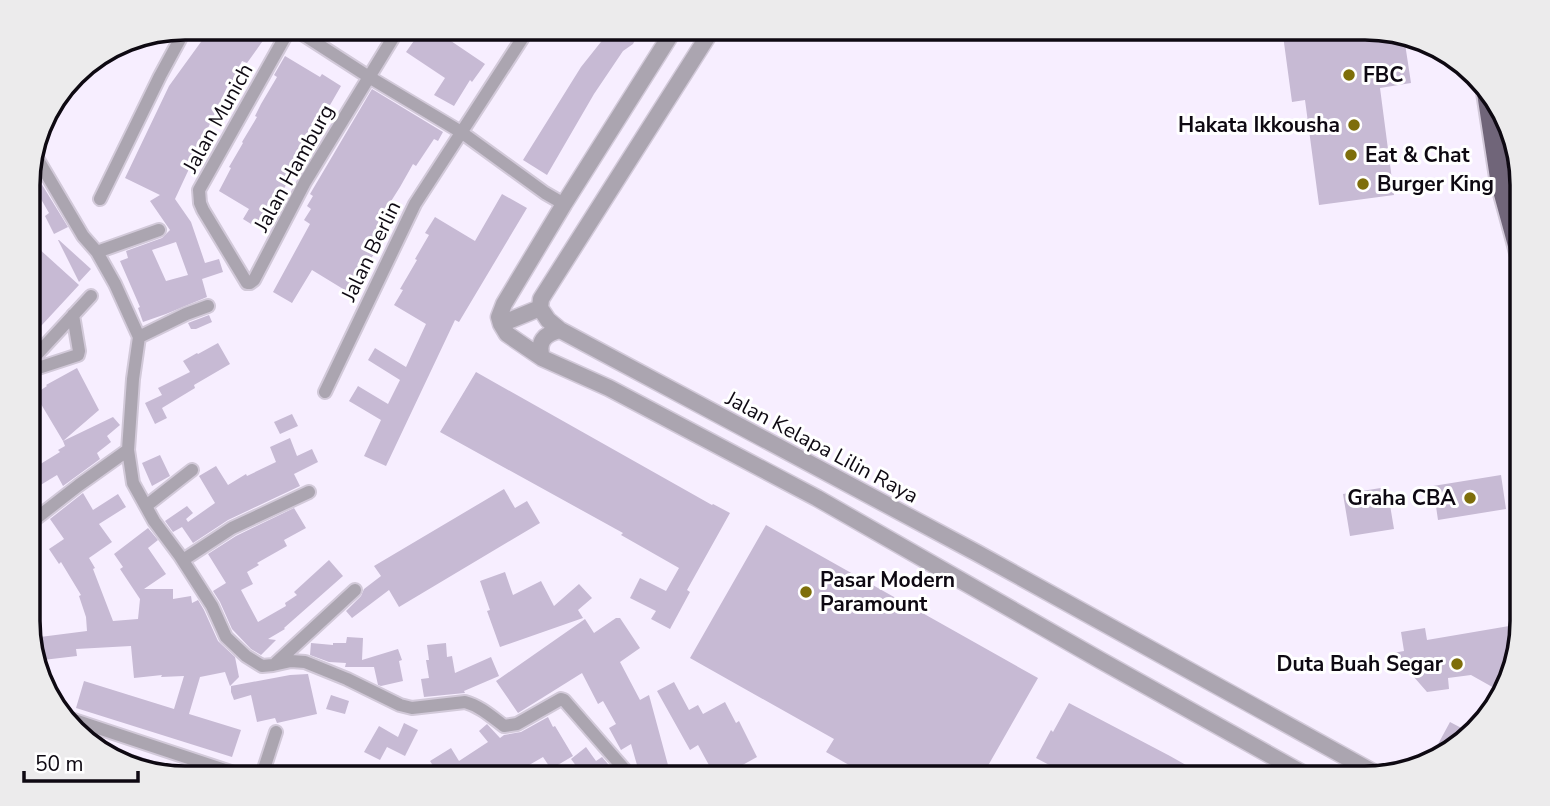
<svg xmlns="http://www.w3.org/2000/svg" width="1550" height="806" font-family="'Nunito Sans',sans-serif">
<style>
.building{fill:#c7bad4;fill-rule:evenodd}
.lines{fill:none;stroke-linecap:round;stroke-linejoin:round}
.minor-casing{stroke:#d2c9d9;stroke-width:16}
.tertiary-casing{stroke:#d2c9d9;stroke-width:19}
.primary-casing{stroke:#d2c9d9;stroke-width:23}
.minor{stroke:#aba5b0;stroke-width:12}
.tertiary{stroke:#aba5b0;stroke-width:16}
.primary{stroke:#706579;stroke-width:19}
.poi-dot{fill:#7e6e0a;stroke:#fff;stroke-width:2.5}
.labels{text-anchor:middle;stroke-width:6;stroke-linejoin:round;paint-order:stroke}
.poi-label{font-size:21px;font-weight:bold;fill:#0e0912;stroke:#fff;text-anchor:start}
.street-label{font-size:21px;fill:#0e0912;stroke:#fff}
.rim{fill:none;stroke:#0e0912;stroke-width:3.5}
</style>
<rect width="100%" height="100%" fill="#f7eeff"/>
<path class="building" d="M211,28H272L247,63L242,61L230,86L228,85L175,199L191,222L205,263L219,259L223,272L202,279L207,297L166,314L143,322L138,308L140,307L120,261L128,258L126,251L162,238L170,230L150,201L160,195L125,178L169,86ZM176,242L188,275L166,281L152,250Z
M423,28H455L448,39L485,64L472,82L470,80L454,106L434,95L445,78L406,52Z
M612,28H641L633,44L623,51L594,94L547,175L523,160L581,67Z
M1282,28H1365L1404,37L1411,83L1380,88L1394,195L1319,205L1305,100L1292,102Z
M285,56L320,77L322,74L341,86L326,112L323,110L309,133L311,135L284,183L286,185L280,196H281L261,230L243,219L249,209L219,191L231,168L229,167L243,143L242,142L257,117L255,116L261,104L277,77L274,75Z
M372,89L443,132L438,141L434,139L416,166L413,164L400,187L388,206L392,208L384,222L386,223L372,249L376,251L368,263L366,262L348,292L312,270L292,303L273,292L310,224L304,220L311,209L307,206L313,196L310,194Z
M41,183L68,227L54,234L45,216L49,213L34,187Z
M502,194L527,208L459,322L455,320L386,466L364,456L381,420L349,401L358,386L388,404L400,380L368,360L375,348L406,367L426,324L394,305L403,290L400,289L417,260L415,259L429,235L425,233L435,217L475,241Z
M58,240H59L91,269L79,282Z
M37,247L79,285L29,339V256Z
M209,315L212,322L196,329H191L188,323Z
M218,343L230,364L194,385L195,388L162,408L167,418L155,424L145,403L162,395L158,388L190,372L183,361L197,353L198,354Z
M77,368L99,410L63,441L35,394L47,386L46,385Z
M476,372L712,505L713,504L730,513L687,590L690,592L670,629L651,619L656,611L630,598L640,578L666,591L679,568L621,535L623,533L440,432Z
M292,414L298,426L280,434L274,422Z
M113,417L120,425L107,436L111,442L97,453L100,459L63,486L57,475L34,489L41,503L29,512V471L60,452L58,450L65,446L63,441Z
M290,438L297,456L312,449L318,462L294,474L300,486L228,520L193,543L182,527L173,532L165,521L187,506L193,513L186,519L188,522L215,503L199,476L216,466L228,485L246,474L247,476L276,462L270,447Z
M160,455L170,476L152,486L142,463Z
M1501,475L1506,509L1438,520L1433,486Z
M1387,487L1394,529L1350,536L1343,494Z
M504,489L515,508L527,501L540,523L399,607L389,590L352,618L346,611L361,596L364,589L381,576L374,566Z
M83,493L93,510L118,494L126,507L99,524L112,542L89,558L95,568L93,569L113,621L138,619L140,599L120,569L123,567L114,554L148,528L158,540L148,548L166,574L144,589H173V599L191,596L192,603L198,600L204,610L218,641L235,657L239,677L230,686L225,672L200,677L189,714L241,730L232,757L76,708L84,681L174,709L184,676L161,677L162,675L134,678L131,646L76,649L77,656L43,660L40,637L87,631L86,617L79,596L81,595L61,562L59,564L49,549L64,539L50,519Z
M294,508L306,528L284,540L287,546L257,563L259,565L247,572L253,584L241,590L258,622L286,606L285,603L297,595L294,592L329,560L343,576L284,628L285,629L268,639L276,640L261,655L251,649L232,629L220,602L213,591L226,583L208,554L236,536Z
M766,525L1038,678L981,778H872L826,752L834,739L690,658Z
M505,572L513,595L541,581L554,606L579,584L592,598L578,610L583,618L500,647L487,611L490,610L480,581Z
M616,618H620L640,648L620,662L640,700L649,695L668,765L639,772L631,744L621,750L609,728L616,724L603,701L598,704L582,673L518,713L496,681L585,619L594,633Z
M1515,625L1517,640L1506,691L1503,693L1471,675L1448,678L1449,689L1427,692L1393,653L1404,651L1401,632L1425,628L1427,640Z
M347,637L363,638L362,660L398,649L402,660L399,661L403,681L381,686L378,685L374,667H345L346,663L329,662L310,655L311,643L333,645V643H346Z
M446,643L447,657L452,656L455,673L491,657L499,676L464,691L465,693L424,697L421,679L429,678L426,660H429L427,645Z
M308,674L317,714L277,723L275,718L257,722L251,695L234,700L231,692V686L290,675Z
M674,682L689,710L698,705L703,714L725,702L736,723L739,721L757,757L719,778H716L698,745L690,750L657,691Z
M331,695L349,701L345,714L326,709Z
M1069,703L1170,756L1209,778H1074L1036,758L1051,730L1053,732Z
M548,717L553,727L555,726L573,756L551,769L543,757L524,768L530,778H441L430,761L451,748L459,761L488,742L479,731L487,724L500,738L504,735L521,732Z
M1450,722L1469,732L1452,752L1430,759Z
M404,723L418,730L405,756L387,747L380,760L364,752L379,726L398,737Z
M91,740L159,763L157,771L115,762Z
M586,747L596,761L602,757L620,778H585L571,759Z"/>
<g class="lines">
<defs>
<path id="minor" d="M290,28L199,190L200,203L203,210L247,283H250L254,280L305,182L399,28
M293,28L369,77L461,132L545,193L564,204
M45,117L90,62
M34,153L83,236L97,252L115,284L139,337L133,379L128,450L133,483L154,521L180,556L212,606L226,637L246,656L262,666L273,665L291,661L305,662L347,679L400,705L412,708L465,702C480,706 492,717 504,726L517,724L561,699L564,700L632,778
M100,199L160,76L186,28
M97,252L159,230
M139,337L186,314L208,306
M29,363L91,296
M29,371L78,355L79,351L73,315
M325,392L415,204L529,28
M146,506L192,470
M29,524L79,485L128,450
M183,560L232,528L309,492
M276,663L355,590
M65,717L249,778
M261,778L276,732
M666,778L674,775L681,778"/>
<path id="tertiary" d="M675,28L564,204L504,304L499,317L501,324L507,334L542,358L609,388L817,498L1100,660L1311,778
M713,28L541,299L540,308L548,320L560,330L977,553L1380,776
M501,324L540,308
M542,358C537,342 544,334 560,330"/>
<path id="primary" d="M1486,89L1500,181L1521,258"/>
</defs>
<use href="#minor" class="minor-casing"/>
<use href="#tertiary" class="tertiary-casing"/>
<use href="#primary" class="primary-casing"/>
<use href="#minor" class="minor"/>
<use href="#tertiary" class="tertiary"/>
<use href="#primary" class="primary"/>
</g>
<g class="poi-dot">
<circle cx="1349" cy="75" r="7"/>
<circle cx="1354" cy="125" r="7"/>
<circle cx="1351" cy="155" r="7"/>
<circle cx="1363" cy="184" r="7"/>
<circle cx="1470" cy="498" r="7"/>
<circle cx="806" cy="592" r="7"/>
<circle cx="1457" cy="664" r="7"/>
</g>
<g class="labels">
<g class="poi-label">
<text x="1363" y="82">FBC</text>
<text x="1340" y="132" text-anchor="end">Hakata Ikkousha</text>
<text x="1365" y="162">Eat &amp; Chat</text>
<text x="1377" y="191">Burger King</text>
<text x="1456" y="505" text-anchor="end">Graha CBA</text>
<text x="820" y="587">Pasar Modern<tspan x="820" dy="24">Paramount</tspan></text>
<text x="1443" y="671" text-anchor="end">Duta Buah Segar</text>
</g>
<g class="street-label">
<text transform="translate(218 118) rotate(-61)" y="7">Jalan Munich</text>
<text transform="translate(294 168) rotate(-61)" y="7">Jalan Hamburg</text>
<text transform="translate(371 251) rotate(-64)" y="7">Jalan Berlin</text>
<text transform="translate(822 447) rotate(28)" y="7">Jalan Kelapa Lilin Raya</text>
</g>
</g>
<path d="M0 0H1550V806H0ZM185 40H1365A145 145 0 0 1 1510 185V621A145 145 0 0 1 1365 766H185A145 145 0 0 1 40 621V185A145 145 0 0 1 185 40Z" fill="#ecebec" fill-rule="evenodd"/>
<path class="rim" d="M185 40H1365A145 145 0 0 1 1510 185V621A145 145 0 0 1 1365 766H185A145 145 0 0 1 40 621V185A145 145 0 0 1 185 40Z"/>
<path d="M24 771v10h114v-10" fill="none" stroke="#0e0912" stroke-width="3.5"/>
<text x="35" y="771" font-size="21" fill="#0e0912" stroke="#ffffff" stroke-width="5" paint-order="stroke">50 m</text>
</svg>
